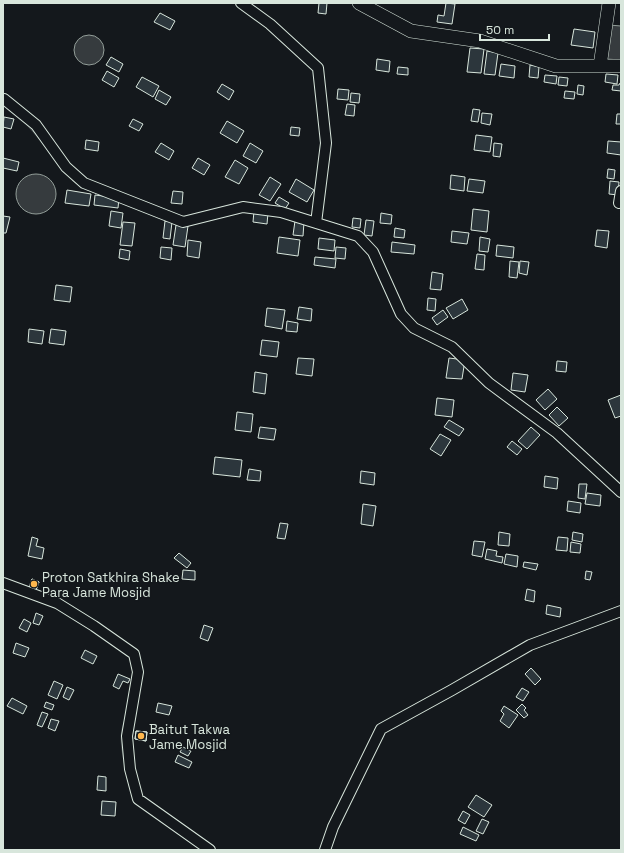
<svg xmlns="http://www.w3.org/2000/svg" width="624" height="853" font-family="'Space Grotesk',sans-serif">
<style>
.water{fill:#363b3e;stroke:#939e99}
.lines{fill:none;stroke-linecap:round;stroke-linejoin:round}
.stream{stroke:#363b3e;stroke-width:2.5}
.building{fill:#2c363c;stroke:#d8e6dc}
.minor-casing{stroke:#d8e6dc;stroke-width:12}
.major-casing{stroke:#d8e6dc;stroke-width:14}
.minor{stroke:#14181c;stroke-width:10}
.major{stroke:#14181c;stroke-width:13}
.poi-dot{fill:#ffb74d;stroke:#14181c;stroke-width:1.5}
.labels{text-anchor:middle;stroke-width:3;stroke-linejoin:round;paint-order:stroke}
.poi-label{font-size:13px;fill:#d8e6dc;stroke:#14181c;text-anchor:start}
</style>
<rect width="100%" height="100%" fill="#14181c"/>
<path class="water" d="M609,25L621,26V60L606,59Z
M74 50a15 15 0 1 1 30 0a15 15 0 1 1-30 0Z
M16 194a20 20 0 1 1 40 0a20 20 0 1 1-40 0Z"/>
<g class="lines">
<path class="stream" d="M27,124L41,140
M73,180L81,186
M124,758C122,746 120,734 125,722"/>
</g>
<path class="building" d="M319,3H327L326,14L318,13Z
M446,3L455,4L452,24L437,22L438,15L444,16Z
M160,13L175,21L170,30L154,22Z
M574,29L595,32L593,48L571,45Z
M470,48L484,49L481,73L467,72Z
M487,51L498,53L495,75L484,74Z
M111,57L123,64L119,72L106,65Z
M377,59L390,61L389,72L376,70Z
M501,64L515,66L514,78L499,76Z
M530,65L539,67L538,78L529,77Z
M398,67L408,68V75L397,74Z
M107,71L119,78L114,87L102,80Z
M606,74L618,75L617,84L605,82Z
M545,75L557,76L556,84L544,82Z
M142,77L159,86L153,97L136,87Z
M559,77L568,78L567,86L558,85Z
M620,83H621V91L612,90L613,85H619Z
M222,84L234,91L229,100L217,92Z
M578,85L584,86L583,95L577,94Z
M338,89L349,90L348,100L337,99Z
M159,90L171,97L166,105L155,99Z
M565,91L575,92L574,99L564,98Z
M351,93L360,94L359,103L350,102Z
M347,104L355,105L354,116L345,115Z
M473,109L480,110L478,122L471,121Z
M482,113L492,114L490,125L481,123Z
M617,114H621V124H616Z
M4,117L14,119L11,129L3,127Z
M133,119L143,124L139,131L129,126Z
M227,121L244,131L237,143L220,133Z
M291,127L300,128L299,136L290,135Z
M476,135L492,137L490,152L474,150Z
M86,140L99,142L98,151L85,149Z
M608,141L621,142V155L607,153Z
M161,143L174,151L169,160L155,152Z
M250,143L263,151L256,163L243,156Z
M494,143L502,144L500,157L493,156Z
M3,158L19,162L17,171L3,168Z
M198,158L210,165L204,175L192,168Z
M235,160L248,168L239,184L225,177Z
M608,169L615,170L614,179L607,178Z
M451,175L465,177L464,191L450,189Z
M270,177L281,184L270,201L259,195Z
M296,179L314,190L307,202L289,192Z
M469,179L485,181L483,193L467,191Z
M610,181L619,182L618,195L609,194Z
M67,190L91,194L89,206L65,203Z
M173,191L183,192L182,204L171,203Z
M95,195L119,198L118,208L94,205Z
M279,197L289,203L285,209L275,203Z
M473,209L489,211L487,232L471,230Z
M111,211L123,213L121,228L109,226Z
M254,211L268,213L267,224L253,222Z
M381,213L392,215L391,224L380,223Z
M3,216L10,217L6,233H3Z
M353,218L361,219L360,228L352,227Z
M366,220L374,221L372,236L364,235Z
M165,221L172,222L170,239L163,238Z
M295,221L304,222L303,236L293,235Z
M123,222L135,223L132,246L120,245Z
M176,225L188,226L185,247L173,245Z
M395,228L405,230L404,238L394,237Z
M597,230L609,231L607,248L595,246Z
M452,231L469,233L467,244L451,242Z
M279,237L300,240L298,256L277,253Z
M480,237L490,239L488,252L479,251Z
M319,238L335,240L334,251L318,249Z
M188,240L201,242L199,258L187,256Z
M392,242L415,245L414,254L391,252Z
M497,245L514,247L513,258L496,256Z
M161,247L172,248L171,260L160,258Z
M336,247L346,248L345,259L335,258Z
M120,249L130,251L129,260L119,258Z
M477,254L485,255L484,270L475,269Z
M315,257L336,259L335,268L314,265Z
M510,261L519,262L517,278L509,277Z
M520,261L529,262L527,275L519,273Z
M432,272L443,274L441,290L430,289Z
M56,285L72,287L70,302L54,300Z
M428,298L436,299L435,311L427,310Z
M462,299L468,310L453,319L446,308Z
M299,307L312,309L311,321L297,319Z
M267,308L285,310L282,329L265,326Z
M443,310L448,317L437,325L432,318Z
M287,321L298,323L297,332L286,331Z
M29,329L44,331L42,344L28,342Z
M51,329L66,331L64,345L49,343Z
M262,340L279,342L277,357L260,355Z
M298,358L314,359L312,376L296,374Z
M449,358L465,360L462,379L446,378Z
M557,361L567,362L566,372L556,371Z
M255,372L267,374L265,394L253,392Z
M513,373L528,375L525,392L511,390Z
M548,389L557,399L545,410L536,400Z
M621,395V416L615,418L608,400Z
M437,398L454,400L452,417L435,415Z
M557,407L568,418L559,426L549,415Z
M237,412L253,414L251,432L235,430Z
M449,420L464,429L459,436L444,427Z
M260,427L276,429L274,440L258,438Z
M531,427L540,435L527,449L518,441Z
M440,434L451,440L441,456L430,449Z
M512,441L522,449L517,455L507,447Z
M215,457L242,460L240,477L213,474Z
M249,469L261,471L260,481L247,480Z
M361,471L375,473L374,485L360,483Z
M545,476L558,478L557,489L544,487Z
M579,484H587L585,499L578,498Z
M587,493L601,495L600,506L585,504Z
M568,501L581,503L580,513L567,511Z
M363,504L376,506L373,526L361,524Z
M280,523L288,524L285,539L277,538Z
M499,532L510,534L509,546L498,545Z
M573,532L583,534L582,542L572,540Z
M32,537L38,539L36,546L44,548L42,559L28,556Z
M558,537L568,538L567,551L556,550Z
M474,541L485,542L482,557L472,555Z
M571,542L581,544L580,553L570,552Z
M487,549L497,551L496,556L503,557L502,563L485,559Z
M179,553L191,563L187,568L174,558Z
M506,554L518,556L517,567L504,564Z
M524,562L538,564L536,570L523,567Z
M183,570L195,571V580L182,579Z
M586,571L592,572L590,580L585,579Z
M32,579L39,582L36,590L29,587Z
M32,579L39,582L36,590L29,587Z
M527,589L535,591L534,602L525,600Z
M547,605L561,608L560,617L546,614Z
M36,613L43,616L39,625L33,623Z
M24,619L31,623L27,632L19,628Z
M204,625L213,628L208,641L200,638Z
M16,643L29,648L25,657L13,653Z
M85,650L97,656L93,664L81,658Z
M531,668L541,679L535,685L525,674Z
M118,674L130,679L128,683L123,681L119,689L113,686Z
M54,681L63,685L57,699L48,695Z
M67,687L74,690L69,700L63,697Z
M522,688L529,692L523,701L516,697Z
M12,698L27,706L23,714L7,706Z
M46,702L54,705L52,710L44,707Z
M158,703L172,706L169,715L156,712Z
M522,704L526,708L524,710L528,715L524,718L516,710Z
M504,706L518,715L509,728L500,721L504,714L501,711Z
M42,712L48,714L42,727L37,725Z
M51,719L59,721L55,731L48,728Z
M136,731L147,732L146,741L135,739Z
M136,731L147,732L146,741L135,739Z
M183,747L191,751L188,756L180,752Z
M178,755L192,762L189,768L175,762Z
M98,776L106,777V791L97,790Z
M476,795L492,805L484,817L468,807Z
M102,801L116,802L115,816L101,815Z
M463,811L470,815L465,824L458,820Z
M482,819L489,822L483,834L476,831Z
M463,827L479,835L476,841L460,834Z"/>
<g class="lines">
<defs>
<path id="minor" d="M241,3L270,24L318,68L326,143L316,223
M4,99L36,125L66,167L84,183L183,222L243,207L281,212L358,236L373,252L401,314L414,328L452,347L489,383L557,433L621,492
M619,203L621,191
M3,583L57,603L94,626L134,654L138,672L127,736L130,769L138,799L210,850
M325,850L333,827L381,729L452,690L530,645L621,611"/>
<path id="major" d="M359,3L411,31L480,41L556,66H621
M600,66L609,3"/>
</defs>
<use href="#minor" class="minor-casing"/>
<use href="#major" class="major-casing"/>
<use href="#minor" class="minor"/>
<use href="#major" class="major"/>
</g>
<g class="poi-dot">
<circle cx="34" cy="584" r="4"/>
<circle cx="141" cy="736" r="4"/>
</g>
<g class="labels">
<g class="poi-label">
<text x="42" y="582">Proton Satkhira Shake<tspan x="42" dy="15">Para Jame Mosjid</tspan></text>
<text x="149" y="734">Baitut Takwa<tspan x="149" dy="15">Jame Mosjid</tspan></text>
</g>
</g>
<rect width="624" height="853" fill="none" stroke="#d8e6dc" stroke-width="8"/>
<path d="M480 34v6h69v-6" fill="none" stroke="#d8e6dc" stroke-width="2"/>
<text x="486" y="34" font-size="12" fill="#d8e6dc" stroke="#14181c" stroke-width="3" paint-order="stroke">50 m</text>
</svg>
